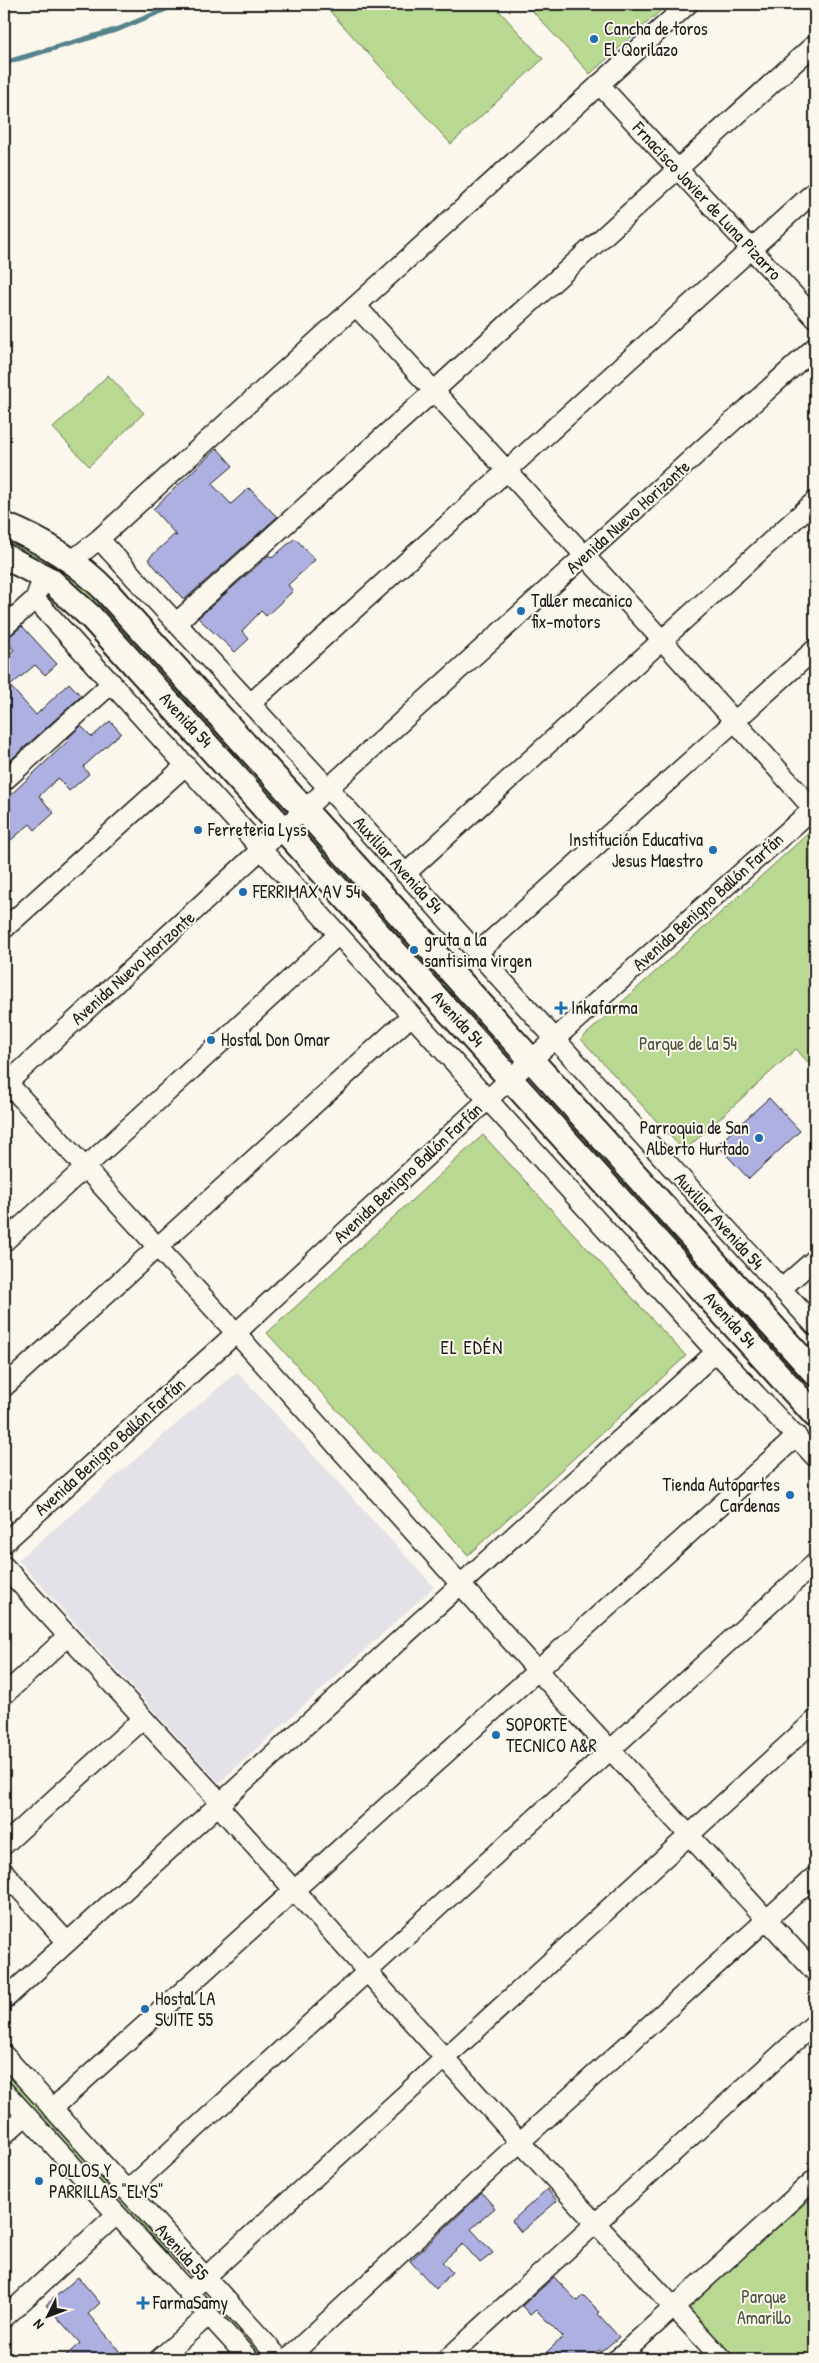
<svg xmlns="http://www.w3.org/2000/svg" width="819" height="2363" font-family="'Patrick Hand',sans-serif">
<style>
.built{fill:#e4e2e9}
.green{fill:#b9d891;stroke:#6a7a56}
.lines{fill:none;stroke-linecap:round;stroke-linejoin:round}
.stream{stroke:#54838c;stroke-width:5}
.building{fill:#aeb0e1;stroke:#1c1c1c}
.minor-casing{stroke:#1c1c1c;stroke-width:22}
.major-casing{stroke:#1c1c1c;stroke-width:28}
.minor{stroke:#fbf7ec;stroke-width:19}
.major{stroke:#fbf7ec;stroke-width:24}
.poi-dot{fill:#1f6fb2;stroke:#fbf7ec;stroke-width:2}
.labels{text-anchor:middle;stroke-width:4;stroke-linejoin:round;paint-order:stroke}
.poi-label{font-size:18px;fill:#1c1c1c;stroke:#fbf7ec;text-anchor:start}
.street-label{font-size:18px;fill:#1c1c1c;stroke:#fbf7ec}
.park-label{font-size:18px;fill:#4b543f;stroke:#fbf7ec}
.neighbourhood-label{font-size:19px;letter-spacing:1px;fill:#1c1c1c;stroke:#fbf7ec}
</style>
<rect width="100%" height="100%" fill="#fbf7ec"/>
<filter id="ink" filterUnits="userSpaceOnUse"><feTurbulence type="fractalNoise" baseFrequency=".02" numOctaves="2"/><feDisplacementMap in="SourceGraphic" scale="10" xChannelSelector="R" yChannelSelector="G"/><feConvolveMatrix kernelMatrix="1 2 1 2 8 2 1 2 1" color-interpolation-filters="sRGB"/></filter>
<g filter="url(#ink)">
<path class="built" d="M237,1372L434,1587L219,1783L18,1560Z"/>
<path class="green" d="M328,4H493L543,59L451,144L325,6Z
M526,4H668L590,74Z
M108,375L144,413L89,466L53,428Z
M4,533L76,575L230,741L222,748L4,545Z
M238,748L285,801L277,809L229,756Z
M311,830L409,937L401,945L302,838Z
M812,830L815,833V1070L796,1049L684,1151L581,1039Z
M421,949L505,1040L496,1047L413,957Z
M550,1092L761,1326L752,1334L542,1099Z
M483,1135L686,1356L468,1555L267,1333Z
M770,1336L815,1386V1403L761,1344Z
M4,2067L180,2262L174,2268L4,2079Z
M815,2195V2359H733L686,2307Z
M216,2301L267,2356L263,2359H258L209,2306Z"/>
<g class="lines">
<path class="stream" d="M4,63L119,29L178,4"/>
</g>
<path class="building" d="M217,448L233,466L212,484L231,504L249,488L277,517L184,600L148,559L174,535L177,536L153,509Z
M295,538L315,560L288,585L293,591L266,616L261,611L242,631L249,639L235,652L198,618L269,555L272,558Z
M22,626L57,664L45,675L35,665L10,686L36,715L69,683L81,696L4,766V659L14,650L5,640Z
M110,721L121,733L83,767L89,774L69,791L58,778L39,796L54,813L35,830L30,824L11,840L4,832V801L68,741L67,739L81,726L92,737Z
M769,1098L800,1131L749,1179L717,1145Z
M547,2189L557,2201L521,2232L512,2221Z
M482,2193L495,2208L471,2229L493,2253L480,2263L463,2244L442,2262L452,2272L436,2289L410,2261Z
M78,2277L100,2303L88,2314L127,2359H62L80,2343L46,2305Z
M554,2277L577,2301L583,2295L600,2312L598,2314L619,2337L601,2352L599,2350L588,2359H539L563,2337L536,2310L530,2315L522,2306Z"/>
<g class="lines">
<defs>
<path id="minor" d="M599,84L815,318
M356,306L662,640L815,811
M99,539L329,789L815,1326
M73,560L99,539L688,4
M35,599L716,1352L815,1457
M177,622L435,390L815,44
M4,627L35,599L39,588
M251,703L815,191
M4,781L112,683
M405,874L815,501
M4,929L186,765
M477,953L815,649
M4,1079L236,1333L537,1670L815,1972
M4,1086L305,809L815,347
M4,1242L338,935
M781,1289L815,1259
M4,1387L411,1016
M4,1543L236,1333L511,1078L815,807
M4,1566L220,1802L224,1812L520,2142L722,2359
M4,1695L67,1637
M4,1845L142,1719
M4,1872L67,1942
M4,2000L716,1352
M4,2055L280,2359
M4,2091L249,2359
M52,2109L797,1436
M4,2135L25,2116
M127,2191L815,1563
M188,2293L815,1720
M4,2318L116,2215
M159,2359L209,2315
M287,2359L520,2142L815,1876
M447,2359L815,2023
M617,2359L815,2179"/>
<path id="major" d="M4,525C44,541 77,561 107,592L815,1373
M4,556L50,580L91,617L815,1415"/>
</defs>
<use href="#minor" class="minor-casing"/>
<use href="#major" class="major-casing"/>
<use href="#minor" class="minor"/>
<use href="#major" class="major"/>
</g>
</g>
<g class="poi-dot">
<circle cx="594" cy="39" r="5"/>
<circle cx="521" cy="611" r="5"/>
<circle cx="198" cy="830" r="5"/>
<circle cx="713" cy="850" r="5"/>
<circle cx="243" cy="892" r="5"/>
<circle cx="414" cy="950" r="5"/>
<path d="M558.5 1000.5h5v5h5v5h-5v5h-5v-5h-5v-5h5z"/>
<circle cx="211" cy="1040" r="5"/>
<circle cx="759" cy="1138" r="5"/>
<circle cx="790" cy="1495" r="5"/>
<circle cx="496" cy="1735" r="5"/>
<circle cx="145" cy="2009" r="5"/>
<circle cx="39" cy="2181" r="5"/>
<path d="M140.5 2295.5h5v5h5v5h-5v5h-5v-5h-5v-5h5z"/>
</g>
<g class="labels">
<g class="poi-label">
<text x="604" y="35">Cancha de toros<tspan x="604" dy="21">El Qorilazo</tspan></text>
<text x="531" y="607">Taller mecanico<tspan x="531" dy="21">fix-motors</tspan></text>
<text x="208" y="836">Ferreteria Lyss</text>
<text x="703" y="846" text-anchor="end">Institución Educativa<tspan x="703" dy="21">Jesus Maestro</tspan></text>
<text x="253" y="898">FERRIMAX AV 54</text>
<text x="424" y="946">gruta a la<tspan x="424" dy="21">santisima virgen</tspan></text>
<text x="571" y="1014">Inkafarma</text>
<text x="221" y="1046">Hostal Don Omar</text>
<text x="749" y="1134" text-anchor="end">Parroquia de San<tspan x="749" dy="21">Alberto Hurtado</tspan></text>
<text x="780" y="1491" text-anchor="end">Tienda Autopartes<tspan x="780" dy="21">Cardenas</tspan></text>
<text x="506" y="1731">SOPORTE<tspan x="506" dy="21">TECNICO A&amp;R</tspan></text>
<text x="155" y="2005">Hostal LA<tspan x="155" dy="21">SUITE 55</tspan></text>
<text x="49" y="2177">POLLOS Y<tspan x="49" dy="21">PARRILLAS "ELYS"</tspan></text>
<text x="153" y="2309">FarmaSamy</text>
</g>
<g class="street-label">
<text transform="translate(707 201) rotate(47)" y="6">Frnacisco Javier de Luna Pizarro</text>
<text transform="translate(628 517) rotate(-42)" y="6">Avenida Nuevo Horizonte</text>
<text transform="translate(186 720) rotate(47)" y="6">Avenida 54</text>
<text transform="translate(398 865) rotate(48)" y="6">Auxiliar Avenida 54</text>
<text transform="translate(708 902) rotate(-42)" y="6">Avenida Benigno Ballón Farfán</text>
<text transform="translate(133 968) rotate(-42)" y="6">Avenida Nuevo Horizonte</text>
<text transform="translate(458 1019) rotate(48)" y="6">Avenida 54</text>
<text transform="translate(408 1173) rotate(-43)" y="6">Avenida Benigno Ballón Farfán</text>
<text transform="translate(719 1221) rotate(48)" y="6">Auxiliar Avenida 54</text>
<text transform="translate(730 1320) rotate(48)" y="6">Avenida 54</text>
<text transform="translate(110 1447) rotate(-42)" y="6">Avenida Benigno Ballón Farfán</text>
<text transform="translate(182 2252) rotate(48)" y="6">Avenida 55</text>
</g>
<g class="park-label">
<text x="688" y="1050">Parque de la 54</text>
<text x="764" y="2303">Parque<tspan x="764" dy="21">Amarillo</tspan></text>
</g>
<g class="neighbourhood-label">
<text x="472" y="1354">EL EDÉN</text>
</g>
</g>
<rect width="819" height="2363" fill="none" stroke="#fbf7ec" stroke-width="20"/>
<rect x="10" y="10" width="799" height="2343" fill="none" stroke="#1c1c1c" stroke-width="2" filter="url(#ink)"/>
<g transform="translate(48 2316) rotate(228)" stroke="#fbf7ec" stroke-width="4" paint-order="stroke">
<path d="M0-4L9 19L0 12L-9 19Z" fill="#1c1c1c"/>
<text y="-8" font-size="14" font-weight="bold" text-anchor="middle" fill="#1c1c1c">N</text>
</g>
</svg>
